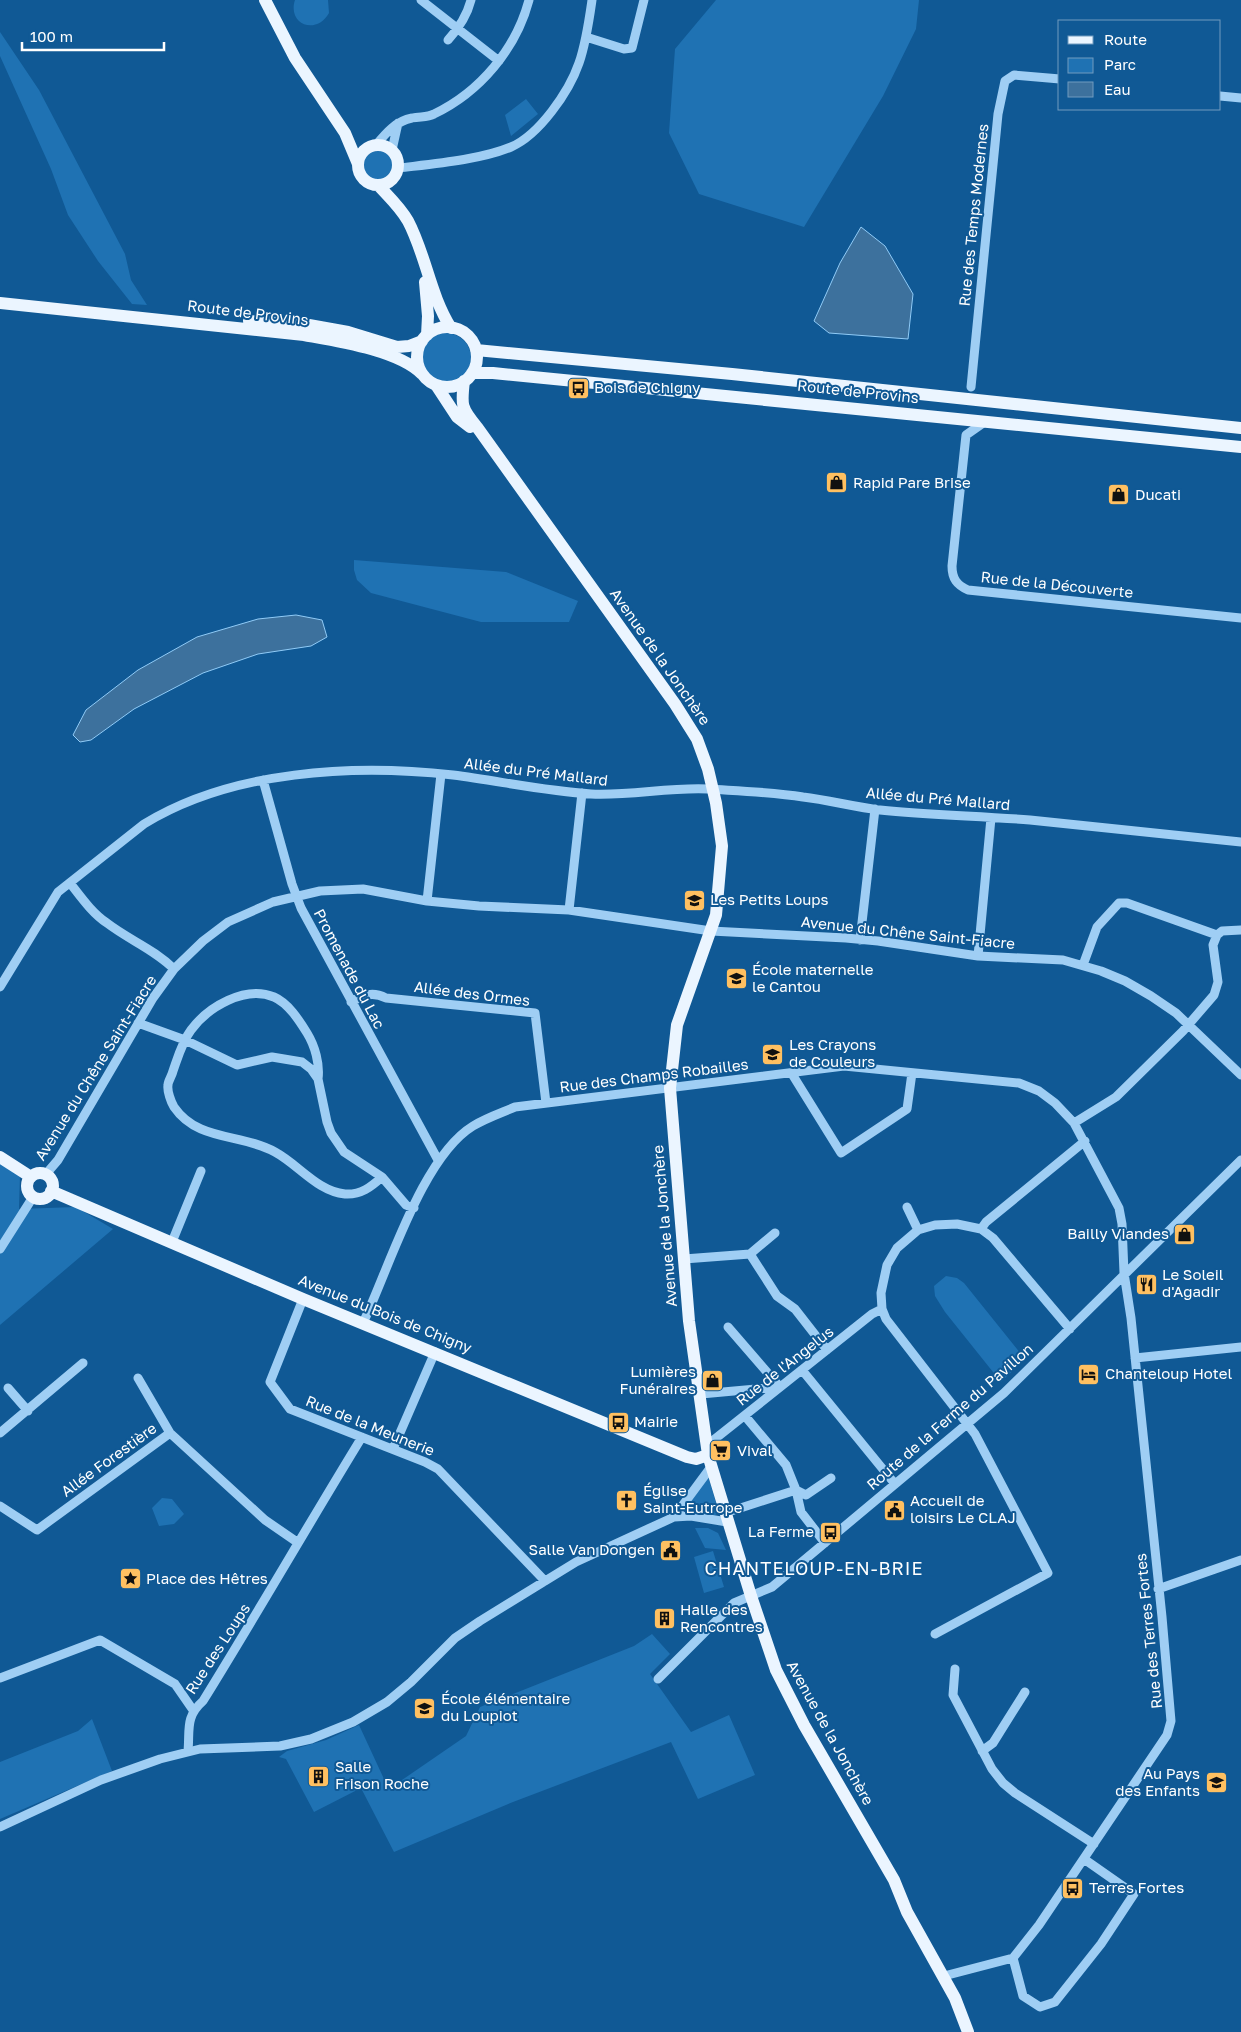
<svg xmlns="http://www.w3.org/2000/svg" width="1241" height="2032" font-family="'Golos Text',sans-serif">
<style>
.green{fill:#1f72b3}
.water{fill:#3d719d;stroke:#90cbf7}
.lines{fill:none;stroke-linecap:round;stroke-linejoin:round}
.minor{stroke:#9fcef4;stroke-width:9}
.major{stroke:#ebf5ff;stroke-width:12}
.labels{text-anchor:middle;stroke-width:4;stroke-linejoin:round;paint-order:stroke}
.street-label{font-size:15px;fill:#fff;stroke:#105995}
.poi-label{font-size:15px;fill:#fff;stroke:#105995;text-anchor:start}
.quarter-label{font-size:18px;letter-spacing:1px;fill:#fff;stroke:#105995}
</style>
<rect width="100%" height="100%" fill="#105995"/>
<path class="green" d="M295,0H328L329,13C316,36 287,24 295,0Z
M716,0H919L916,29L883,96L804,227L699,194L669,133L675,49Z
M0,32L39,90L125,254L131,280L147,305L132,304L98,261L68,215L51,169L0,56Z
M526,99L538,114L511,136L505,115Z
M363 166a15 15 0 1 1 30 0a15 15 0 1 1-30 0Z
M421 358a25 25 0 1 1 50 0a25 25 0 1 1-50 0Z
M354,560L506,572L578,601L569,622H481L371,593L357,580L354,570Z
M0,1163L20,1175L19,1209L76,1207L113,1229L0,1325Z
M946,1276L957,1278L964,1283L1025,1359L1001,1382L945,1312L935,1296L934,1286Z
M708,1476L719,1513L715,1515L687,1511L686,1508Z
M162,1498L172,1499L184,1514L174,1524L159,1526L152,1508Z
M695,1528H708L718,1533L726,1550L705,1548Z
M713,1551L724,1587L704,1593L694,1557Z
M652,1634L670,1654L650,1674L691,1732L729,1715L755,1775L698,1799L671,1742L513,1802L394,1852L361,1788L314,1812L286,1759L279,1757L287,1751L326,1740L359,1725L384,1779L394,1782L402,1780L466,1736L480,1707L634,1646Z
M92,1719L112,1771L0,1819V1762L78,1731Z"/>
<path class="water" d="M861,227L885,246L913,294L908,339L829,333L814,321L840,263Z
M296,615L322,620L327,637L311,646L258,654L203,673L134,709L91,740L80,742L73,735L86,710L138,670L197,637L258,619Z"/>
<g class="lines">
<path class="minor" d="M421,0L499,61
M586,37L624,49L632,48L644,0
M448,40C459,28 467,16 471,0
M1220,96L1241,98
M376,145C386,133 396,121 412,118C420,116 427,118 434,114C480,92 516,49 529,0
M392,150L398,123
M399,168C432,164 480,160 511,147C539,135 569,92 579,63C586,43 589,21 592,0
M971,387L998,114L1005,81L1014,75L1060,79
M986,421L966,435L952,566C952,579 957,585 968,590L1241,618
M263,780L292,884L301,908L438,1160
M70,883C81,897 92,913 107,923C129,940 154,949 174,969
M427,901L441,774
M569,910L582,793
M860,940L875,809
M978,956L991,818
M1083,965L1097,927L1119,903H1127L1217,935
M0,987L58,892L144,824C232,770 354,764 453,775C499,781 545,791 591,794C630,796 669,787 708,789C739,791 772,792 803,797C829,800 854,807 880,810C930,815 980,816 1030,820C1100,827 1171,835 1241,842
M351,1002C364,995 372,991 386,998L535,1013L546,1103
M138,1023L185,1040L237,1065L272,1057L302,1062L311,1069L318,1079L327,1122L331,1133L344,1152L382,1177L406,1205L414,1208
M792,1074L841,1153L907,1109L912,1073
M318,1079C320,1064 315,1046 307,1033C299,1020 288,1003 274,997C245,985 208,1007 191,1030C182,1042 178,1057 173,1071C172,1076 168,1081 168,1085C167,1091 171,1102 174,1107C198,1142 241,1133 275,1152C299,1165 317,1191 345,1194C361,1195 371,1187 382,1177
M1074,1123L1116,1097L1183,1031L1214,995L1218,982L1213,945L1217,935L1222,931L1241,930
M46,1174L58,1160L153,998L174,969L203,941L228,922L273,902L320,891L363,889L427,901L479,906L569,910L711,931L846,938L878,941L978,956L1063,960L1101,971L1125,981L1151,996L1176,1013L1241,1075
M907,1207L918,1230
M981,1229L986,1222L1085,1141
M172,1242L201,1171
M0,1249L33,1197
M750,1254L777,1296L795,1309L827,1350
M684,1259L750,1254L775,1233
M303,1299L270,1382L290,1409L425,1462L438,1469L545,1581
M363,1323C389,1269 422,1157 473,1126C486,1118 501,1113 515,1107L844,1066L1019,1083L1039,1091L1055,1103L1074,1123L1119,1208L1122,1224L1124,1273L1131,1318L1162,1617L1171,1721L1167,1735L1039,1925L1013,1958L944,1976
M728,1327L779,1386
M1135,1358L1241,1347
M802,1370L895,1484
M138,1378L170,1433
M8,1388L28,1411
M701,1394L779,1387
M745,1416L786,1465L796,1490L801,1512L825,1543
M0,1433L83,1363
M706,1446L872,1314L882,1309
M393,1449L435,1352
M0,1506L37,1530L170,1433L265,1520L297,1542
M725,1513L796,1490L806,1495L831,1478
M674,1517L711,1467
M1158,1589L1241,1560
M935,1634L1048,1573L975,1434L886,1319L882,1309L881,1293L887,1265L897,1248L918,1230L935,1225L957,1224L981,1229L993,1238L1070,1329
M955,1669L953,1695L992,1769L1003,1783L1015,1793L1094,1844
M0,1678L100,1640L175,1684L193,1710
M658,1679L734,1603L772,1587L1004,1393L1241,1160
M188,1751C190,1729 185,1717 203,1701C257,1614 308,1525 362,1437
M982,1751L993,1743L1025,1692
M0,1827L101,1780L160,1759L200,1749L280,1746L311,1739L353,1722L387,1702L411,1682L455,1638L480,1621L576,1562L674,1517L691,1516L727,1522
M1013,1958L1023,1996L1040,2007L1055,2002L1101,1944L1134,1894L1084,1859"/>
<path class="major" d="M265,0L295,58L345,133L358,164
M358 165a20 20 0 1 1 40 0a20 20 0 1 1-40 0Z
M378,185C389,197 400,207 408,221C426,255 430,295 451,328
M425,282L428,316L427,335
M0,303L304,335C337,341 398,350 422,374
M249,321L309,325L348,332L397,347L409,346L422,341
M417 357a30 30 0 1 1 60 0a30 30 0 1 1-60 0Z
M476,350L732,374L1241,428
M472,373H493L1241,447
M464,381C461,405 461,408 477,427L675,704L697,739L708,769L716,803L722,846L716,915L677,1025L670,1088L689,1321L708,1455L751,1596L776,1670L804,1725L894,1880L907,1912L955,1998L968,2032
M436,385L457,417L470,427
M0,1157L31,1177
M27 1186a13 13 0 1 1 26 0a13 13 0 1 1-26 0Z
M51,1191L303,1299L687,1457L696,1459L708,1455"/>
</g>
<defs>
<symbol id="bus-square" viewBox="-11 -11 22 22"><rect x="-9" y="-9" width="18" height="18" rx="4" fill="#ffc061" stroke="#105995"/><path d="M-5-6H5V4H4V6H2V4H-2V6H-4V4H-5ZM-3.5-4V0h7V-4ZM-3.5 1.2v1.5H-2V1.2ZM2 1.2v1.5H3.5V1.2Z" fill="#111"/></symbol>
<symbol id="shop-square" viewBox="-11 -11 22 22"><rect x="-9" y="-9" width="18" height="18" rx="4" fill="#ffc061" stroke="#105995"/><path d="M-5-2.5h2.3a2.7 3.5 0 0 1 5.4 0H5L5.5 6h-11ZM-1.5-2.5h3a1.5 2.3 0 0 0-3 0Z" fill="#111"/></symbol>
<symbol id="school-square" viewBox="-11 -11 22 22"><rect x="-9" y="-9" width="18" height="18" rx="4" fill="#ffc061" stroke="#105995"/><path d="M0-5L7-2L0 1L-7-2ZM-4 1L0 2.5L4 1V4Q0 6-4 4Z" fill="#111"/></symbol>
<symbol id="restaurant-square" viewBox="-11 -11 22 22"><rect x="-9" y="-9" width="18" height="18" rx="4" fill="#ffc061" stroke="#105995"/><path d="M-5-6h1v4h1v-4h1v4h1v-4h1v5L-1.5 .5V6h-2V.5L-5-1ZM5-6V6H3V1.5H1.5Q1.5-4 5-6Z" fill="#111"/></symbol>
<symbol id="hotel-square" viewBox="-11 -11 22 22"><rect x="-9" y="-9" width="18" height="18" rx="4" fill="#ffc061" stroke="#105995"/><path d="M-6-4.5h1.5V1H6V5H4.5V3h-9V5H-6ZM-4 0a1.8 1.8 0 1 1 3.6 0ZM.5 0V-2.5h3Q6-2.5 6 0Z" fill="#111"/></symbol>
<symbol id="supermarket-square" viewBox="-11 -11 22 22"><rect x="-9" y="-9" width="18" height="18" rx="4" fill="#ffc061" stroke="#105995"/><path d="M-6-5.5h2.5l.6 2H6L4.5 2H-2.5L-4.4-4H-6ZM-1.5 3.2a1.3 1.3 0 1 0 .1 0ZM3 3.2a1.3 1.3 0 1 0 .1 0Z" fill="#111"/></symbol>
<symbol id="church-square" viewBox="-11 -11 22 22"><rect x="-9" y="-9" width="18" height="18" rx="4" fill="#ffc061" stroke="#105995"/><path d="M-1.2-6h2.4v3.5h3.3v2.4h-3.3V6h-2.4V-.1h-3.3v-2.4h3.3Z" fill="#111"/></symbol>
<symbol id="civic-square" viewBox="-11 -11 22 22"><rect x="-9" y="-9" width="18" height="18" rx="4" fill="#ffc061" stroke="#105995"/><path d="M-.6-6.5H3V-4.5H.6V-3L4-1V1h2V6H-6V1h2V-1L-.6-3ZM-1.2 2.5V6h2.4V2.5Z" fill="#111"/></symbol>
<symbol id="sight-square" viewBox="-11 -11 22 22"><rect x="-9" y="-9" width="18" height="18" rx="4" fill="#ffc061" stroke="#105995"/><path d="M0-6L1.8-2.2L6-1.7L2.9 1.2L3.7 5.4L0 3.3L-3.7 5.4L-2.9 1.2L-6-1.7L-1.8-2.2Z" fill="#111"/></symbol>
<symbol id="building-square" viewBox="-11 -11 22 22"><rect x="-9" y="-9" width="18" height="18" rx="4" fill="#ffc061" stroke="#105995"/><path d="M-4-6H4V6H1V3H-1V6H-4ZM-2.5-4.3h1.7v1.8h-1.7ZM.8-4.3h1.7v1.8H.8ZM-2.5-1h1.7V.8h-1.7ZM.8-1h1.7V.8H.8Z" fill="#111"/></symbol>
</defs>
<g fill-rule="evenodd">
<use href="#bus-square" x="566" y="376" width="25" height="25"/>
<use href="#shop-square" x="824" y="470" width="25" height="25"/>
<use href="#shop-square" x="1106" y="482" width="25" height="25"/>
<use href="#school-square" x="682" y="888" width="25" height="25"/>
<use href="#school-square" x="724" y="966" width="25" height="25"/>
<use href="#school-square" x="760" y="1042" width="25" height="25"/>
<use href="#shop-square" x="1172" y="1222" width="25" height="25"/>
<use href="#restaurant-square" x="1134" y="1272" width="25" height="25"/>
<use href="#hotel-square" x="1076" y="1362" width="25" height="25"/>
<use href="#shop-square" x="700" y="1368" width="25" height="25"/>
<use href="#bus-square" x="606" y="1410" width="25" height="25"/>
<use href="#supermarket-square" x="708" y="1438" width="25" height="25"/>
<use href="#church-square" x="614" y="1488" width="25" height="25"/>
<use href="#civic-square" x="882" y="1498" width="25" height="25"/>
<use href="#bus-square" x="818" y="1520" width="25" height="25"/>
<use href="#civic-square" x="658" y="1538" width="25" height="25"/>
<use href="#sight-square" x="118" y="1566" width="25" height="25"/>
<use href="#building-square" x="652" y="1606" width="25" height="25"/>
<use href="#school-square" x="412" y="1696" width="25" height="25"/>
<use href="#building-square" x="306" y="1764" width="25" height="25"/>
<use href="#school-square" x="1204" y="1770" width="25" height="25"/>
<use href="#bus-square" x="1060" y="1876" width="25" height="25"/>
</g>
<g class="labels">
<g class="street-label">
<text transform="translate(974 215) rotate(-84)" y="5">Rue des Temps Modernes</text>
<text transform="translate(248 313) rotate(7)" y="5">Route de Provins</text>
<text transform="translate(858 392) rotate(6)" y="5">Route de Provins</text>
<text transform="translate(1057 585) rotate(6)" y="5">Rue de la Découverte</text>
<text transform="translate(660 657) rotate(55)" y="5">Avenue de la Jonchère</text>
<text transform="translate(536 772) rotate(7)" y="5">Allée du Pré Mallard</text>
<text transform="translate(938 799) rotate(5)" y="5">Allée du Pré Mallard</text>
<text transform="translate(908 933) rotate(6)" y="5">Avenue du Chêne Saint-Fiacre</text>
<text transform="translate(349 969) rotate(62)" y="5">Promenade du Lac</text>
<text transform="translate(472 994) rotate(7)" y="5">Allée des Ormes</text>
<text transform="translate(96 1068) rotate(-58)" y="5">Avenue du Chêne Saint-Fiacre</text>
<text transform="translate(654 1076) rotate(-7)" y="5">Rue des Champs Robailles</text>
<text transform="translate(665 1226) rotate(-95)" y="5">Avenue de la Jonchère</text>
<text transform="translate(385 1314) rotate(22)" y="5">Avenue du Bois de Chigny</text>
<text transform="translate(785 1366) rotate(-38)" y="5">Rue de l'Angelus</text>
<text transform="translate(950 1417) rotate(-41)" y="5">Route de la Ferme du Pavillon</text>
<text transform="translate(370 1426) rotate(22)" y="5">Rue de la Meunerie</text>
<text transform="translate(109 1460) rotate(-36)" y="5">Allée Forestière</text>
<text transform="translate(1149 1631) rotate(-96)" y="5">Rue des Terres Fortes</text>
<text transform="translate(218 1649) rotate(-57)" y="5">Rue des Loups</text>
<text transform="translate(830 1733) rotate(61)" y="5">Avenue de la Jonchère</text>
</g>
<g class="poi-label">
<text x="594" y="393">Bois de Chigny</text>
<text x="853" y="488">Rapid Pare Brise</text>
<text x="1135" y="500">Ducati</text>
<text x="710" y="905">Les Petits Loups</text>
<text x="752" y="975">École maternelle<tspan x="752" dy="17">le Cantou</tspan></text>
<text x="789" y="1050">Les Crayons<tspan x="789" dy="17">de Couleurs</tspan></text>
<text x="1169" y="1239" text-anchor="end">Bailly Viandes</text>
<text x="1162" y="1280">Le Soleil<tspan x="1162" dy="17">d'Agadir</tspan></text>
<text x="696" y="1377" text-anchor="end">Lumières<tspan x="696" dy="17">Funéraires</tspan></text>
<text x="1105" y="1379">Chanteloup Hotel</text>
<text x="634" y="1427">Mairie</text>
<text x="737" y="1456">Vival</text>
<text x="643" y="1496">Église<tspan x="643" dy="17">Saint-Eutrope</tspan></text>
<text x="910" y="1506">Accueil de<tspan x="910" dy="17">loisirs Le CLAJ</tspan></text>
<text x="814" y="1537" text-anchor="end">La Ferme</text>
<text x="655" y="1555" text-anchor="end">Salle Van Dongen</text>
<text x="146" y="1584">Place des Hêtres</text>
<text x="680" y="1615">Halle des<tspan x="680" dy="17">Rencontres</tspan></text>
<text x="441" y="1704">École élémentaire<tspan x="441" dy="17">du Loupiot</tspan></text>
<text x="335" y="1772">Salle<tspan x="335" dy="17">Frison Roche</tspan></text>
<text x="1200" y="1779" text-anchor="end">Au Pays<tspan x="1200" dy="17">des Enfants</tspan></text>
<text x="1089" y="1893">Terres Fortes</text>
</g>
<g class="quarter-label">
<text x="814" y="1575">CHANTELOUP-EN-BRIE</text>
</g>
</g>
<rect x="1058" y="20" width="162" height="90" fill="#105995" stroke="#709bbf"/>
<rect x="1068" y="36" width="25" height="8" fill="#ebf5ff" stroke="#709bbf"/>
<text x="1104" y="45" font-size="15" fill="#ffffff">Route</text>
<rect x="1068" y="58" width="25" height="15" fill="#1f72b3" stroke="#709bbf"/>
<text x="1104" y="70" font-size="15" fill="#ffffff">Parc</text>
<rect x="1068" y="82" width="25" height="15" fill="#3d719d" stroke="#709bbf"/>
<text x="1104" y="95" font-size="15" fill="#ffffff">Eau</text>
<path d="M22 42v8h142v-8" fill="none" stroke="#ffffff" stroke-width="2.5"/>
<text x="30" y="42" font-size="15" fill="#ffffff" stroke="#105995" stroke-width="4" paint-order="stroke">100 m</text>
</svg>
